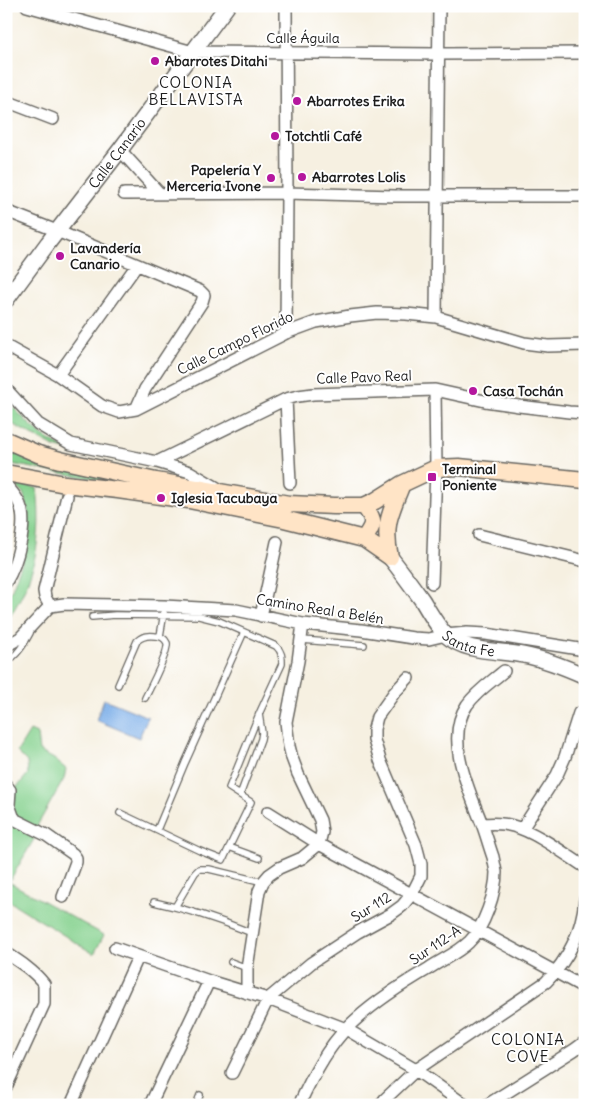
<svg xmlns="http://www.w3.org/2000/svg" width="591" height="1111" font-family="Delius,sans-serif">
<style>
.green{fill:#86d28f;stroke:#517756}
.water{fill:#7caee8;stroke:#4c6582}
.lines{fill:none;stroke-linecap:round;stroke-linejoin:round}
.service-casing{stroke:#686661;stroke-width:8}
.minor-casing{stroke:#686661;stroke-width:14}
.tertiary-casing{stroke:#686661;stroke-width:18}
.secondary-casing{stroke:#686661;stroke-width:19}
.service{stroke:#fff;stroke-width:5.5}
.minor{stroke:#fff;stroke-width:11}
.tertiary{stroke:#fff;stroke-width:15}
.secondary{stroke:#ffe4c6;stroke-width:16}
.poi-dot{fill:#b5179e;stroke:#fff;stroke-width:2}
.labels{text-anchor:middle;stroke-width:4;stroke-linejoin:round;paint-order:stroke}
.street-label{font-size:14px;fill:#1c1c1c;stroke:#fff}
.poi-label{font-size:14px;font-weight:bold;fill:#1c1c1c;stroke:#fff;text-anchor:start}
.neighbourhood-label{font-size:15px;letter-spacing:1px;fill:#1c1c1c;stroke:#fff}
</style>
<rect width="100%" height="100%" fill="#fff"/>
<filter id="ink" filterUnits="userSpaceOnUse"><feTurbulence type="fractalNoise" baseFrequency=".02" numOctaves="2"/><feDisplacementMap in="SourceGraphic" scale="10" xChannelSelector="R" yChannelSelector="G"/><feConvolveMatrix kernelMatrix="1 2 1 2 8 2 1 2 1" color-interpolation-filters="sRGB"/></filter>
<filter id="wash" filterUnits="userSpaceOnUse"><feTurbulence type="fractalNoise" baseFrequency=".0096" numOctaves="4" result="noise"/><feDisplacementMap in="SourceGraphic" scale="20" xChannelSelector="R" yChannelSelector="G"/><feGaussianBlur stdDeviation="1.12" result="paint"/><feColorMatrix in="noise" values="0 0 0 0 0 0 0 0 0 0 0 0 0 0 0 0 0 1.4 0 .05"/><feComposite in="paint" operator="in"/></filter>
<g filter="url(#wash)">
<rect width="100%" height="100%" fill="#f6f0e1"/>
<path class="green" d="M6,399C17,412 30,425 43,436C54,444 67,449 79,453L54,447L12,424L10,427L6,425Z
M6,443L125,481L99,480L6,463Z
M12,482L37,488C43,537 35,581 6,622V598L12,589L22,562L28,537V513L26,501L23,493Z
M30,731L37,734L39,751L54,759L66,769L64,779L37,826L40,829L9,882L104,935L94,954L9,901L6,905V782L14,788L17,787L28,774L27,762L17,752Z"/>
<path class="water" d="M104,699L148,717L139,738L96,720Z"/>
</g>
<g filter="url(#ink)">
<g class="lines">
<defs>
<path id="service" d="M92,617L115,615L199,616L219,621L276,646C282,652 282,656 282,664L259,714L229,788L251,802L223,860L200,851L120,813
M160,636L164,613
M302,640L364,645
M6,662C17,656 24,644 30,633
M118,685L137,641C142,636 148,635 155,636C160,636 165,638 167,643C169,652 150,688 145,698
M240,795L261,739L262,733L259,714
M157,830L185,763L244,632
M229,847L259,858
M154,902C187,909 220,920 252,933
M175,907L195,873L199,869H209L263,882
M231,962L247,968
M196,1105L200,1095"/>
<path id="minor" d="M27,6L193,52L439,54L585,53
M6,101L53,119
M120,150L160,194
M124,194L287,193L395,196H585
M6,211L57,231L200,291L204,295L202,302L145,389L136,409
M436,317L439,6
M286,333L287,193L286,6
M6,346L58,375L102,406L119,412L136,409L286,333L316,322L350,316L377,313L406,314L436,317L524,343L548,346L585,345
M58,375L137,265
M6,389L38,424L71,444L157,462L190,472L219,489
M286,399L290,483
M157,462L286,399L298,396L313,394L435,390L485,401L519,406L569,412L585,413
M6,485C11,491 17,497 20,505C28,524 17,564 6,582
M479,535L585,561
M432,583L436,468L435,390
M50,606L64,604L164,606L236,610L303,624L361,630L413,638L429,639L446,635L467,633L486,634L585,650
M50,606L45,597L44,591L67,496
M261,616L277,542
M6,646L20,638L50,606
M6,785L10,790L9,805L13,816L16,820L46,835L73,854L76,858V862L63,897
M268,812L319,844L585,988
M482,824C493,823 503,823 513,826C536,832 565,854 585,867
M522,829L557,775L565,757L579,713
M115,948L209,981L268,999L346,1029L416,1070L465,1105
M6,953C20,962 34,971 44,984V1004L6,1087
M247,993V968L259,891L263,882L269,875L279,868L302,858L319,844L322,832L320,820L298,774L292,758L289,746L286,722L298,661L303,624
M232,1073L268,999L311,963L358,932L391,914L402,906L412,894L421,876V864L416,845L380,760L374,740V729L377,717L394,693L408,678
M71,1105L138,957
M150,1105L209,981
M299,1105C311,1079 327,1047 348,1027C371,1004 399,986 428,969C441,960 458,953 469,942C484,928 496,892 496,872C495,867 494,862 493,857C489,846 486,834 482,824C469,790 444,739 467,705C477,691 491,682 504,671
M381,1105L385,1099L416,1070L546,982C568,960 582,931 585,899
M487,1105L574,1050L585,1042"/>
<g id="tertiary">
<path id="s1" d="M6,300L48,243L120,150L227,6"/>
<path id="s2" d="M390,557C401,571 412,586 422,600C428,610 438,628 446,635C466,653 498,650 523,655C545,659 565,667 585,676"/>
</g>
<path id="secondary" d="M6,440L38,454L60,460L156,481L289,504L334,506H364L375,501L402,484L436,468L459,467L585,480
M6,473L65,484L118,490L189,500L284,519L364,539L390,557
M364,506C376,521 374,524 364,539
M390,557C383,526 390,513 402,484"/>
</defs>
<use href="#service" class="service-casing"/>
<use href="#minor" class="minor-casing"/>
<use href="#tertiary" class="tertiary-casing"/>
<use href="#secondary" class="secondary-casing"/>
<use href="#service" class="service"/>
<use href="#minor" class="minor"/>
<use href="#tertiary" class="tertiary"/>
<use href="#secondary" class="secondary"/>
</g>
</g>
<g class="poi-dot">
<circle cx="155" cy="61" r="5"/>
<circle cx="297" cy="101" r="5"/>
<circle cx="275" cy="136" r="5"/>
<circle cx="302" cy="177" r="5"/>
<circle cx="271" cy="178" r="5"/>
<circle cx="60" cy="256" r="5"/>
<circle cx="473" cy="391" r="5"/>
<rect x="427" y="472" width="10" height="10" rx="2.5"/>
<circle cx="161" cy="498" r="5"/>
</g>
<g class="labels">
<g class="street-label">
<text x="303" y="43">Calle Águila</text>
<text dy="5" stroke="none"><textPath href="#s1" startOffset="184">Calle Canario</textPath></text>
<text transform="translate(235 343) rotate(-26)" y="5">Calle Campo Florido</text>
<text transform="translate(364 377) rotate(-2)" y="5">Calle Pavo Real</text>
<text transform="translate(320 609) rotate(9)" y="5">Camino Real a Belén</text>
<text dy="5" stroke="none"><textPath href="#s2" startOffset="121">Santa Fe</textPath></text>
<text transform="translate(371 907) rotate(-32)" y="5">Sur 112</text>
<text transform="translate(435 945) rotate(-34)" y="5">Sur 112-A</text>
</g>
<g class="poi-label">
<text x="165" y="66">Abarrotes Ditahi</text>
<text x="307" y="106">Abarrotes Erika</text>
<text x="285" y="141">Totchtli Café</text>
<text x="261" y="175" text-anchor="end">Papelería Y<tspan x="261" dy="16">Merceria Ivone</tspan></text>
<text x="312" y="182">Abarrotes Lolis</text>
<text x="70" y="253">Lavandería<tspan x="70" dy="16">Canario</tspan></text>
<text x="483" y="396">Casa Tochán</text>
<text x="442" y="474">Terminal<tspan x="442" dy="16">Poniente</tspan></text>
<text x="171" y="503">Iglesia Tacubaya</text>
</g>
<g class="neighbourhood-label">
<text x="196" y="88">COLONIA<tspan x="196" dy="17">BELLAVISTA</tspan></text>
<text x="528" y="1045">COLONIA<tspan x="528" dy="17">COVE</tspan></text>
</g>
</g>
<rect width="591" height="1111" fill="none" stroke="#fff" stroke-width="25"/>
</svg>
